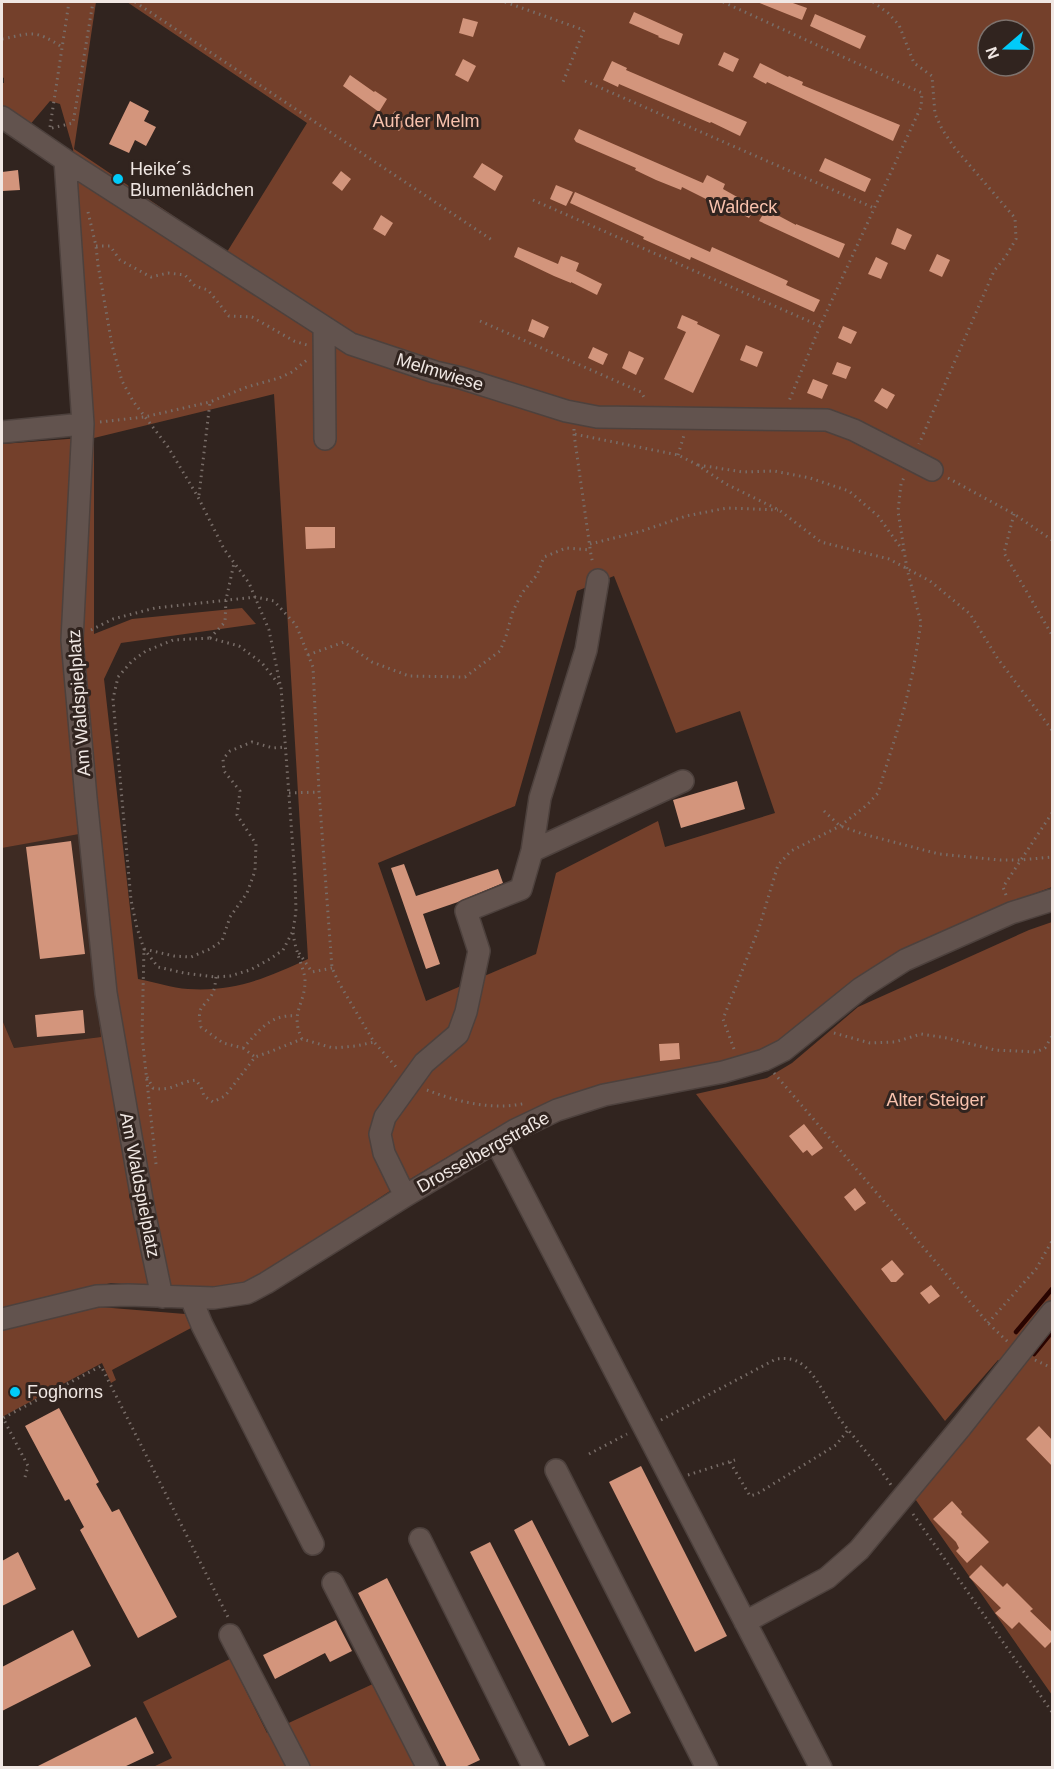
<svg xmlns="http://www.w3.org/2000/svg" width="1054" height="1769" font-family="Arial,sans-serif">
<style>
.built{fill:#3e2b23}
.green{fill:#74402b;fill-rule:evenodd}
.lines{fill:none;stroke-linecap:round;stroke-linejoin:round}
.stream{stroke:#290400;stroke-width:4.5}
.building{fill:#d3957c}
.minor-casing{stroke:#4d413d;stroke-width:24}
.path{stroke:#786d68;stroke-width:3;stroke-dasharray:1.5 4.5;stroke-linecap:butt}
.minor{stroke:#62534e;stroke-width:21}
.poi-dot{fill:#01cbf9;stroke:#31241f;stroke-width:2}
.labels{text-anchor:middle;stroke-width:6;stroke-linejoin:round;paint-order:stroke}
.park-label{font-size:18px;fill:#f8c2ad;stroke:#31241f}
.poi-label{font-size:18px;fill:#f0e7e3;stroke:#31241f;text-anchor:start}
.street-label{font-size:18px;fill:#f0e7e3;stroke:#31241f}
</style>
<rect width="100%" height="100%" fill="#31241f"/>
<path class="built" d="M79,833L101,1037L14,1048L3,1022L2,1012V848Z"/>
<path class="green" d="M2,2H96L74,149L227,252L307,123L127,2H1052V887L985,912L901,951L782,1041L758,1054L584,1094L507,1122L390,1191L257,1278L226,1288L201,1290L111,1283L2,1309V1012L3,1022L14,1048L101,1037L79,834L2,848V444L94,437L73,149L60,104L50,101L28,127L2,109V83H4V78L2,77ZM988,30H1024V66H988ZM274,394L308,959C266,978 236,992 188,989C172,988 155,982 138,979L104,679L121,643L256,624L242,608L132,619L94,634V438ZM614,576L676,733L740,711L775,813L665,847L658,821L556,873L536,954L426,1001L378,863L515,806L577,591Z
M1052,922V1695L911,1493L1017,1370L998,1360L945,1421L696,1094L767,1078L792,1063L858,1007L1029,930Z
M100,1307L185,1314L191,1328L112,1370L116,1380L111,1383L102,1363L2,1417V1330Z
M230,1659L267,1733L375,1683L418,1767H153L172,1758L143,1702Z"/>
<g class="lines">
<path class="stream" d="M1016,1332L1052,1289
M1034,1354L1052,1332"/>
</g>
<path class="building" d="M757,2H790L807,8L802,20Z
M634,12L683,34L679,45L658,37L659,36L629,23Z
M815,14L866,36L860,49L810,26Z
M463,18L478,22L473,37L459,33Z
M724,52L739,59L733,72L718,65Z
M463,59L476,66L468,82L455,75Z
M612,61L627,68L626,70L747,122L740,136L711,122L710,123L619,84L618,87L603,80Z
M760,63L788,77L789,76L803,82L802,85L900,125L893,141L767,82L766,84L753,77Z
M350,75L374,92L375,91L387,99L379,112L343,86Z
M130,101L149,111L144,121L156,127L146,146L135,140L129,153L109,144Z
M395,111L407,121L399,131L387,121Z
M579,129L703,183L707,175L725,184L723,189L755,207L749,218L717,201L716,204L682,187L681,190L656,180L635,170L636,168L576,142L574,139Z
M825,158L871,179L865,192L819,171Z
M482,163L503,176L495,191L473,177Z
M18,170L20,190L2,191V172Z
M341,171L351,179L342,191L332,183Z
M556,185L573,192L566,206L550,199Z
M575,192L710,252L712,247L788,281L786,285L820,300L814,312L691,257L690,260L643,239L644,237L570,203Z
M766,209L796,225V224L845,244L839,258L759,221Z
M381,215L393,223L385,236L373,229Z
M897,228L912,235L905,250L891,244Z
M518,247L558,264L561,256L579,263L576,271L602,284L597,295L571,282V283L554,276L514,257Z
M937,254L950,260L942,277L929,271Z
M876,257L888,263L881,279L868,274Z
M682,315L698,322L697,324L720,335L693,393L664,379L686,332L677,328Z
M532,319L549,327L544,338L528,331Z
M843,326L857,332L851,344L838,338Z
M746,345L763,352L757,367L740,360Z
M593,347L608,354L603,365L588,358Z
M629,351L644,358L636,375L622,368Z
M837,362L851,367L846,379L832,374Z
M813,379L828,385L822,399L807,393Z
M882,388L895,395L887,409L874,401Z
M305,527H335V548L306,549Z
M737,781L745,809L681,828L673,800Z
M71,841L85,954L40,959L26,847Z
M404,864L416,896L498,869L503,883L458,902L423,914L440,964L426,969L391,868Z
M83,1010L85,1033L37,1037L35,1015Z
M679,1043L680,1059L660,1061L659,1044Z
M804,1124L823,1148L812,1156L807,1150L803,1153L789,1136Z
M855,1188L866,1203L855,1211L844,1197Z
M892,1260L904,1274L896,1282H891L881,1269Z
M931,1285L940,1296L929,1304L920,1293Z
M59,1408L99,1482L96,1484L112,1512L119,1509L177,1617L138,1638L80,1530L84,1527L69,1499L65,1501L25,1426Z
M1039,1426L1053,1441V1467L1026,1439Z
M641,1466L727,1636L695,1652L609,1482Z
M952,1501L962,1512L961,1514L989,1542L967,1563L956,1551L959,1548L956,1542L933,1519Z
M532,1520L631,1713L612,1723L514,1530Z
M490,1542L589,1736L569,1746L470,1552Z
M18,1552L36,1589L2,1606V1561Z
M981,1565L1003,1587L1007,1583L1033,1609L1030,1611L1053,1633V1640L1045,1648L1019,1622L1012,1629L995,1613L1001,1608L969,1577Z
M387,1578L480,1760L465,1767H447L358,1593Z
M336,1620L352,1651L330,1662L325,1653L275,1679L263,1655Z
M73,1630L91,1666L2,1711V1667Z
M136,1717L154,1753L124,1767H36Z"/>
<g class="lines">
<defs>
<path id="minor" d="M2,117L65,160L351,344L435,372L461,378L566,411L597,417L827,420L854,430L932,470
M65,160L83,424L72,640L86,798L106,993L144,1211L162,1297
M324,327L325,439
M2,432L83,424
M532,851L540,798L586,650L598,580
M496,1142L821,1768
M405,1196L384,1153L380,1134L385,1117L424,1063L458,1034L466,1012L479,951L466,911L521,889L532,851L683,781
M191,1298L202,1325L313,1544
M2,1319L97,1296L128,1295L214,1298L247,1293L266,1283L405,1196L515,1130L557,1110L604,1095L723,1072L764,1060L784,1050L861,988L905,960L1011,913L1052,900
M556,1470L707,1768
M420,1539L534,1768
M333,1583L428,1768
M745,1622L827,1578L859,1550L961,1427L1052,1312
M230,1635L299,1768"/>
</defs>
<use href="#minor" class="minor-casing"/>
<path class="path" d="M135,2L492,240
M505,2L584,30L563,82
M723,2L922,93L921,107L820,326L789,401
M873,2L888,13L899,25L914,63L932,76L935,114L942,129L954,147L1015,218L1016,239L1006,256L994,271L919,444
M2,39C33,33 34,29 62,47
M585,81L874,208
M50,127L69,2
M52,128L73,123L93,2
M533,200L820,326
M88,212L96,246L98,265L112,345L122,381L133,401L168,447L198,497L224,549L249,583L269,630L280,684
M96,246H110L120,260L151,277L168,273L185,275L195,286L208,290L229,316L252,317L294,341L307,345
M480,321L641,392L645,399
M100,422L144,417L210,402L247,387L279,378L292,372L307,360
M574,429V434L678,455L696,464L726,484L779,510L821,542L889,559L930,581L970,614L998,659L1052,730
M574,434L591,555L593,564
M678,455L684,435
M698,465L743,472L774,471L810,478L849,491L878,516L904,552
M948,478L1014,514L1052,540
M199,495L210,402
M1014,514L1004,553L1052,635
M590,544L642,531L686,516L727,508L778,510
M91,630L113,619L155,608L256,597L274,601L296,625L313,667L319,792L332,968L339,983L374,1042L398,1069
M210,638L239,646L262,663L281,687L295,877L296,911L293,931L283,950L270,959L250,970L230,976L216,977L184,973L158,967L144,949L137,928L131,900L113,699L118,677L132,661L146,651L173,640Z
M210,638L225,622L226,600L234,563
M308,655L344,642L372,662L409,676L465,677L500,651L506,636L513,611L522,593L537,575L544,557L566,548L590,550
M289,793L319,792
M824,811L840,826L863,834L939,854L1000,860H1020L1052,857
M1006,895L1003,887L1052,813
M293,933C294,939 295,945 297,951C299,960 304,970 305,979C306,1004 289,1012 302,1039L333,1048L356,1046L374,1042
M299,953L312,972L332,968
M216,977C215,984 215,990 211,996C201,1010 197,1007 201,1027L223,1043L243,1048C260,1030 270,1014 296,1016
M834,1033L870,1043L895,1042L921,1034L947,1038L995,1050L1036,1052L1045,1048L1052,1036
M243,1048L255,1057
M734,1049L723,1019L759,928L778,865L791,851L840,826L867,805L878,793L904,709L913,671L921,623L907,569L898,511L901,484L905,475
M774,1073L988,1323L1008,1342
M147,1077L153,1088C172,1092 177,1082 196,1080L201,1087L204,1096L213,1102L225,1096L255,1057L272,1051L302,1039
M427,1090C458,1102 494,1111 526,1103
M156,1164L142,1036L144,949L174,956L191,957L210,949L222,941L230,917L247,893L255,871L256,844L237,815L240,791L224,771L223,759L230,751L252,742L273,748L285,747
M988,1323L1036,1269L1052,1241
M1035,1360L1052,1368
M661,1420L776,1359C787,1358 794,1358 803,1365C817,1376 827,1400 837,1415C854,1439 875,1460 891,1485
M589,1454L627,1434
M730,1462L750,1496L757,1494L836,1445L848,1430
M688,1475L735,1460
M25,1477L28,1466L3,1418L101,1366L228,1617
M913,1514L1052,1712"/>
<use href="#minor" class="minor"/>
</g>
<g class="poi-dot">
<circle cx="118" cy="179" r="6"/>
<circle cx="15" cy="1392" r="6"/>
</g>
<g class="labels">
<g class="park-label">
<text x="426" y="127">Auf der Melm</text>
<text x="743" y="213">Waldeck</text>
<text x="936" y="1106">Alter Steiger</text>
</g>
<g class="poi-label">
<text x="130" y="175">Heike´s<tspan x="130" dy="21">Blumenlädchen</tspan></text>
<text x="27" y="1398">Foghorns</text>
</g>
<g class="street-label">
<text transform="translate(440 372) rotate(17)" y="6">Melmwiese</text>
<text transform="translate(79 703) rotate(-94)" y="6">Am Waldspielplatz</text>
<text transform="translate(483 1152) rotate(-29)" y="6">Drosselbergstraße</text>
<text transform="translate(140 1185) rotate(79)" y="6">Am Waldspielplatz</text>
</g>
</g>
<rect width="1054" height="1769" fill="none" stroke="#f0e7e3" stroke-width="6"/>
<g transform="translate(1006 48) rotate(250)"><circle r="28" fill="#31241f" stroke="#7d726d" stroke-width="1.5"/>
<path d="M0-4.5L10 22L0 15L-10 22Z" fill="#01cbf9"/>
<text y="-9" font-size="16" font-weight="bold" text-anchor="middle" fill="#f0e7e3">N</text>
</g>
</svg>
